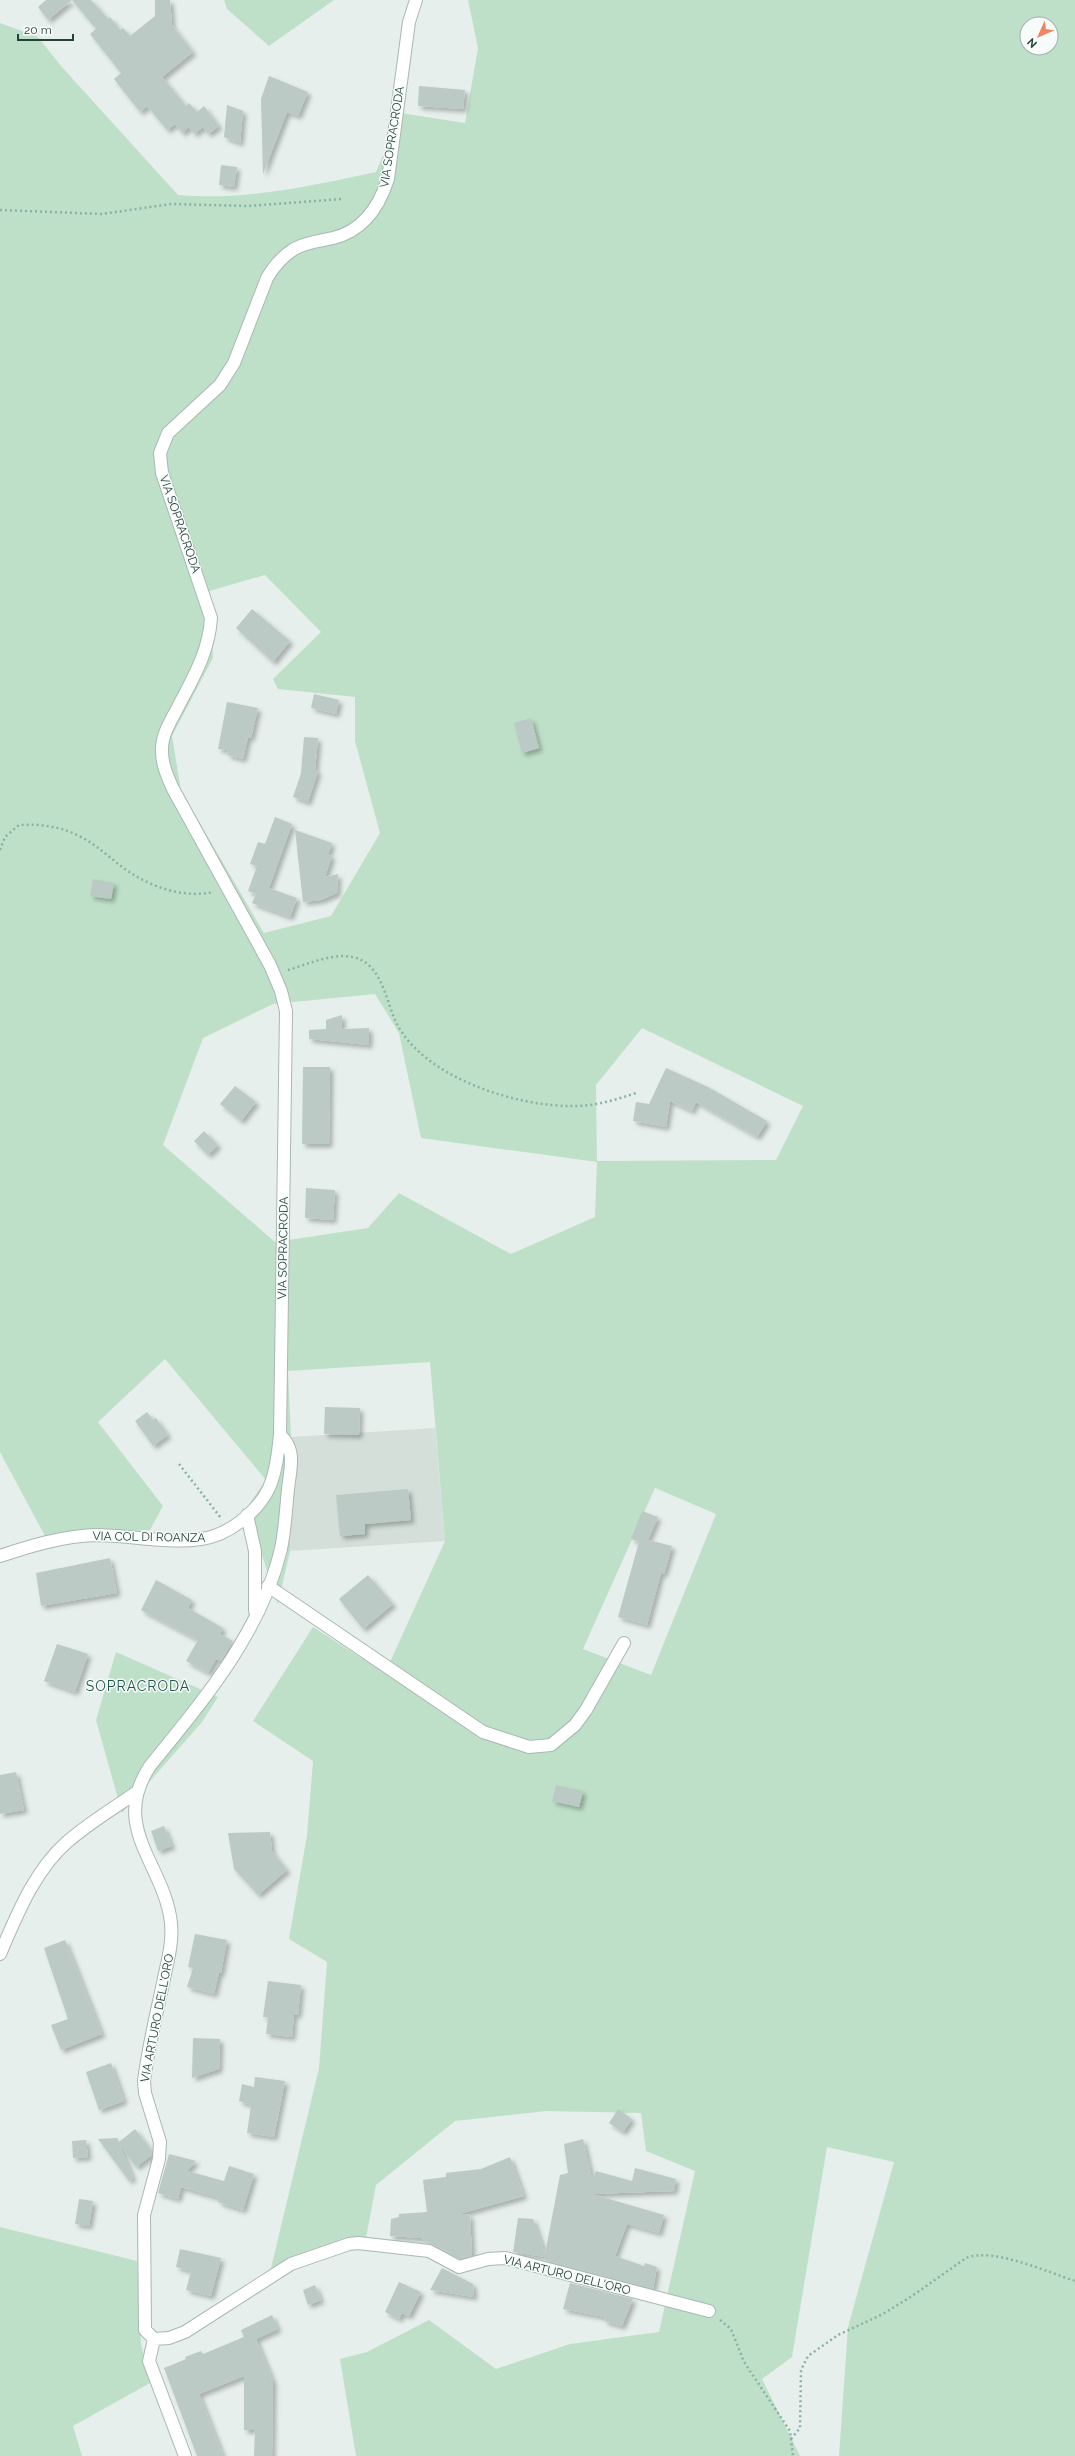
<svg xmlns="http://www.w3.org/2000/svg" width="1075" height="2456" font-family="Raleway,sans-serif">
<style>
.built{fill:#d4dfda}
.green{fill:#bfe0c8;fill-rule:evenodd}
.building{fill:#bbcac4;filter:url(#shadow)}
.lines{fill:none;stroke-linecap:round;stroke-linejoin:round}
.minor-casing{stroke:#a8b8b2;stroke-width:14}
.path{stroke:#86b3a5;stroke-width:2.5;stroke-dasharray:2 3;stroke-linecap:butt}
.minor{stroke:#fff;stroke-width:12}
.labels{text-anchor:middle;stroke-width:3;stroke-linejoin:round;paint-order:stroke}
.street-label{font-size:12px;fill:#24423a;stroke:#f7fbf9}
.quarter-label{font-size:14px;letter-spacing:1px;fill:#1f5548;stroke:#f7fbf9}
</style>
<defs>
<filter id="shadow"><feDropShadow dx="3.5" dy="3.5" stdDeviation="2" flood-color="#0004"/></filter>
</defs>
<rect width="100%" height="100%" fill="#e6efeb"/>
<path class="built" d="M435,1428L445,1541L290,1551L291,1437Z"/>
<path class="green" d="M224,0H334L269,46L227,9Z
M468,0H1075V2456H839L848,2327L894,2162L827,2147L792,2357L762,2379L800,2456H356L340,2359L367,2352L429,2320L496,2369L570,2344L659,2332L695,2171L646,2151L641,2113L546,2111L455,2121L376,2185L366,2238L271,2268L319,2068L327,1962L289,1939L307,1835L313,1761L253,1721L313,1627L385,1673L445,1541L430,1362L288,1371L291,1437L290,1551L278,1604L259,1546L249,1504L266,1480L165,1359L98,1422L163,1506L150,1530L45,1536L0,1452V23L38,37L61,66L178,195C245,201 310,186 376,172L401,113L465,123L478,48ZM1027,24H1051V48H1027ZM265,575L321,632L273,679L278,689L355,697V741L380,833L331,916L264,933L181,791L172,736L213,658L209,591ZM375,994L399,1033L421,1138L597,1162L595,1217L511,1254L399,1193L368,1228L275,1242L163,1145L203,1038L273,1004ZM642,1028L803,1106L776,1160L597,1161L596,1085ZM655,1488L716,1514L651,1675L583,1649Z
M116,1652L218,1697L202,1722L122,1813L96,1720Z
M0,2227L137,2261L141,2344L150,2383L73,2426L82,2456H0Z"/>
<path class="building" d="M46,0H72L48,20L38,7Z
M72,0H91L108,19L110,17L120,30L123,28L130,36L155,16V0H170L172,25L193,52L162,77L186,106L189,103L197,112L204,106L219,126L208,134L203,127L194,134L189,127L182,133L175,124L167,130L147,106L140,112L114,79L121,73L90,34L96,29Z
M269,76L308,92L298,116L287,112L263,174L261,99Z
M419,86L465,90L463,109L418,106Z
M227,105L243,111L240,143L224,137Z
M221,165L237,167L234,187L219,185Z
M252,609L290,641L273,662L236,628Z
M314,694L339,700L336,714L311,708Z
M227,702L258,708L251,738L248,737L243,759L227,755L228,750L218,749Z
M531,718L539,748L522,753L514,723Z
M304,737L318,738L315,770L318,771L308,802L293,797L301,773Z
M275,817L292,824L269,888L297,898L290,917L252,903L256,894L248,891L257,866L250,864L258,842L265,844Z
M295,830L332,843L328,855L332,856L325,877L338,874L337,893L321,900L303,902Z
M93,879L114,883L111,899L90,896Z
M342,1015V1029L369,1028V1045L309,1039V1030L326,1029V1020Z
M303,1067H330L329,1144H302Z
M666,1068L708,1087L767,1121L757,1137L696,1102L692,1111L670,1101L666,1127L633,1121L636,1102L649,1104Z
M235,1086L256,1102L241,1121L220,1104Z
M204,1131L218,1145L208,1155L194,1141Z
M306,1188L335,1190L333,1220L305,1218Z
M325,1407L360,1408L359,1435L324,1434Z
M147,1412L153,1420L156,1418L168,1435L153,1446L135,1421Z
M408,1489L411,1520L365,1524V1534L340,1536L336,1495Z
M642,1511L658,1517L648,1540L672,1546L664,1574L661,1573L647,1625L618,1617L639,1542L631,1539Z
M110,1558L117,1593L41,1606L36,1573Z
M368,1575L393,1604L363,1629L339,1599Z
M156,1580L192,1600L188,1608L223,1628L220,1634L233,1641L221,1661L216,1659L208,1673L186,1661L198,1640L141,1610Z
M57,1644L88,1654L75,1692L44,1681Z
M16,1772L24,1810L0,1814V1775Z
M556,1785L583,1791L579,1807L552,1801Z
M164,1826L172,1846L158,1851L151,1831Z
M270,1832L272,1851L287,1870L258,1895L234,1869L228,1833Z
M195,1934L227,1940L221,1973H219L214,1994L187,1987L193,1968L188,1967Z
M65,1940L102,2034L61,2050L51,2025L68,2019L44,1948Z
M268,1981L301,1985L298,2015L294,2014L292,2037L266,2034L268,2017H263Z
M193,2038L220,2039L219,2069L192,2078Z
M111,2063L124,2101L99,2110L86,2072Z
M255,2077L285,2081L274,2137L247,2133L251,2105L239,2101L242,2084L254,2087Z
M618,2109L632,2119L623,2132L609,2123Z
M135,2129L152,2151V2155L136,2167L120,2146L133,2178L129,2181L98,2139L117,2138L119,2142Z
M583,2139L592,2179L596,2171L632,2181L635,2168L676,2179L674,2191L592,2194L664,2215L659,2233L627,2224L615,2256L644,2266L645,2263L657,2267L653,2289L544,2260L545,2257L513,2252L518,2218L533,2219L545,2254L560,2175L568,2173L564,2144Z
M86,2140L88,2157L73,2158L72,2141Z
M169,2154L196,2161L187,2171L224,2181L229,2166L254,2174L243,2210L218,2202L219,2198L181,2187L178,2199L158,2193Z
M510,2157L524,2196L459,2214L470,2215L472,2256L460,2259L421,2238L390,2236L391,2219L399,2217V2214L427,2212L423,2180L446,2177V2173L481,2169Z
M79,2199L93,2201L89,2226L75,2224Z
M180,2249L221,2258L211,2296L186,2290L191,2271L176,2267Z
M442,2268L473,2284L474,2297L430,2290Z
M399,2282L421,2292L409,2316L402,2313L399,2319L385,2312Z
M570,2283L633,2299L622,2326L604,2321L605,2317L563,2309Z
M315,2285L321,2300L308,2305L303,2290Z
M272,2315L278,2329L256,2339L273,2381L272,2456H254L255,2430H244V2376L199,2394L223,2456H197L164,2368L186,2359L185,2357L201,2351L203,2354L244,2337L241,2330Z"/>
<g class="lines">
<defs>
<path id="minor" d="M280,1435C297,1450 290,1469 288,1489C286,1509 285,1530 281,1549C261,1633 202,1702 150,1766C109,1828 165,1865 171,1923C173,1944 167,1963 163,1983C156,2016 148,2048 144,2081L145,2093L160,2142L159,2159L144,2215L145,2330L154,2339L169,2338L185,2332L291,2264L349,2244L358,2243L429,2251L459,2267L488,2259L505,2258L709,2311
M247,1515L255,1551V1611
M0,1556C30,1546 63,1536 95,1535C129,1535 167,1544 201,1539C227,1536 257,1513 269,1488C276,1472 278,1453 280,1435L286,1011L281,991L270,965L173,789C167,776 161,762 162,747C163,733 171,720 178,707C193,678 209,652 211,618L162,473L160,453L168,433L220,385L234,363L267,278C274,266 283,256 294,249C306,242 320,241 333,238C363,231 379,207 388,179L409,22L416,0
M268,1586L483,1732L529,1747L551,1745L575,1725L586,1710L624,1643
M0,1954C17,1915 34,1871 67,1842C89,1823 114,1808 137,1792
M154,2339L149,2361L185,2456"/>
</defs>
<use href="#minor" class="minor-casing"/>
<path class="path" d="M0,210L102,214L171,204L249,206L341,199
M0,850L5,837L19,825C40,824 60,826 79,836C100,846 114,863 134,875C157,889 187,898 213,892
M288,970C309,964 340,949 361,960C383,970 387,1005 397,1024C425,1078 517,1107 574,1106C596,1106 615,1100 636,1093
M179,1464L221,1518
M720,2320L731,2329L744,2362L790,2431L793,2456
M791,2439L800,2428L801,2370L808,2356L838,2335L883,2314L912,2296L966,2258C993,2247 1047,2272 1075,2281"/>
<use href="#minor" class="minor"/>
</g>
<g class="labels">
<g class="street-label">
<text transform="translate(392 137) rotate(-81)" y="4">VIA SOPRACRODA</text>
<text transform="translate(180 524) rotate(71)" y="4">VIA SOPRACRODA</text>
<text transform="translate(283 1248) rotate(-89)" y="4">VIA SOPRACRODA</text>
<text transform="translate(149 1537) rotate(1)" y="4">VIA COL DI ROANZA</text>
<text transform="translate(157 2018) rotate(-79)" y="4">VIA ARTURO DELL'ORO</text>
<text transform="translate(567 2275) rotate(14)" y="4">VIA ARTURO DELL'ORO</text>
</g>
<g class="quarter-label">
<text x="138" y="1691">SOPRACRODA</text>
</g>
</g>
<g transform="translate(1039 36) rotate(225)"><circle r="19" fill="#f7fbf9" stroke="#a3b1ad"/>
<path d="M0-3L7 15L0 10L-7 15Z" fill="#f4845f"/>
<text y="-6" font-size="11" font-weight="bold" text-anchor="middle" fill="#24423a">N</text>
</g>
<path d="M18 34v6h55v-6" fill="none" stroke="#24423a" stroke-width="2"/>
<text x="24" y="34" font-size="12" fill="#24423a" stroke="#f7fbf9" stroke-width="3" paint-order="stroke">20 m</text>
</svg>
